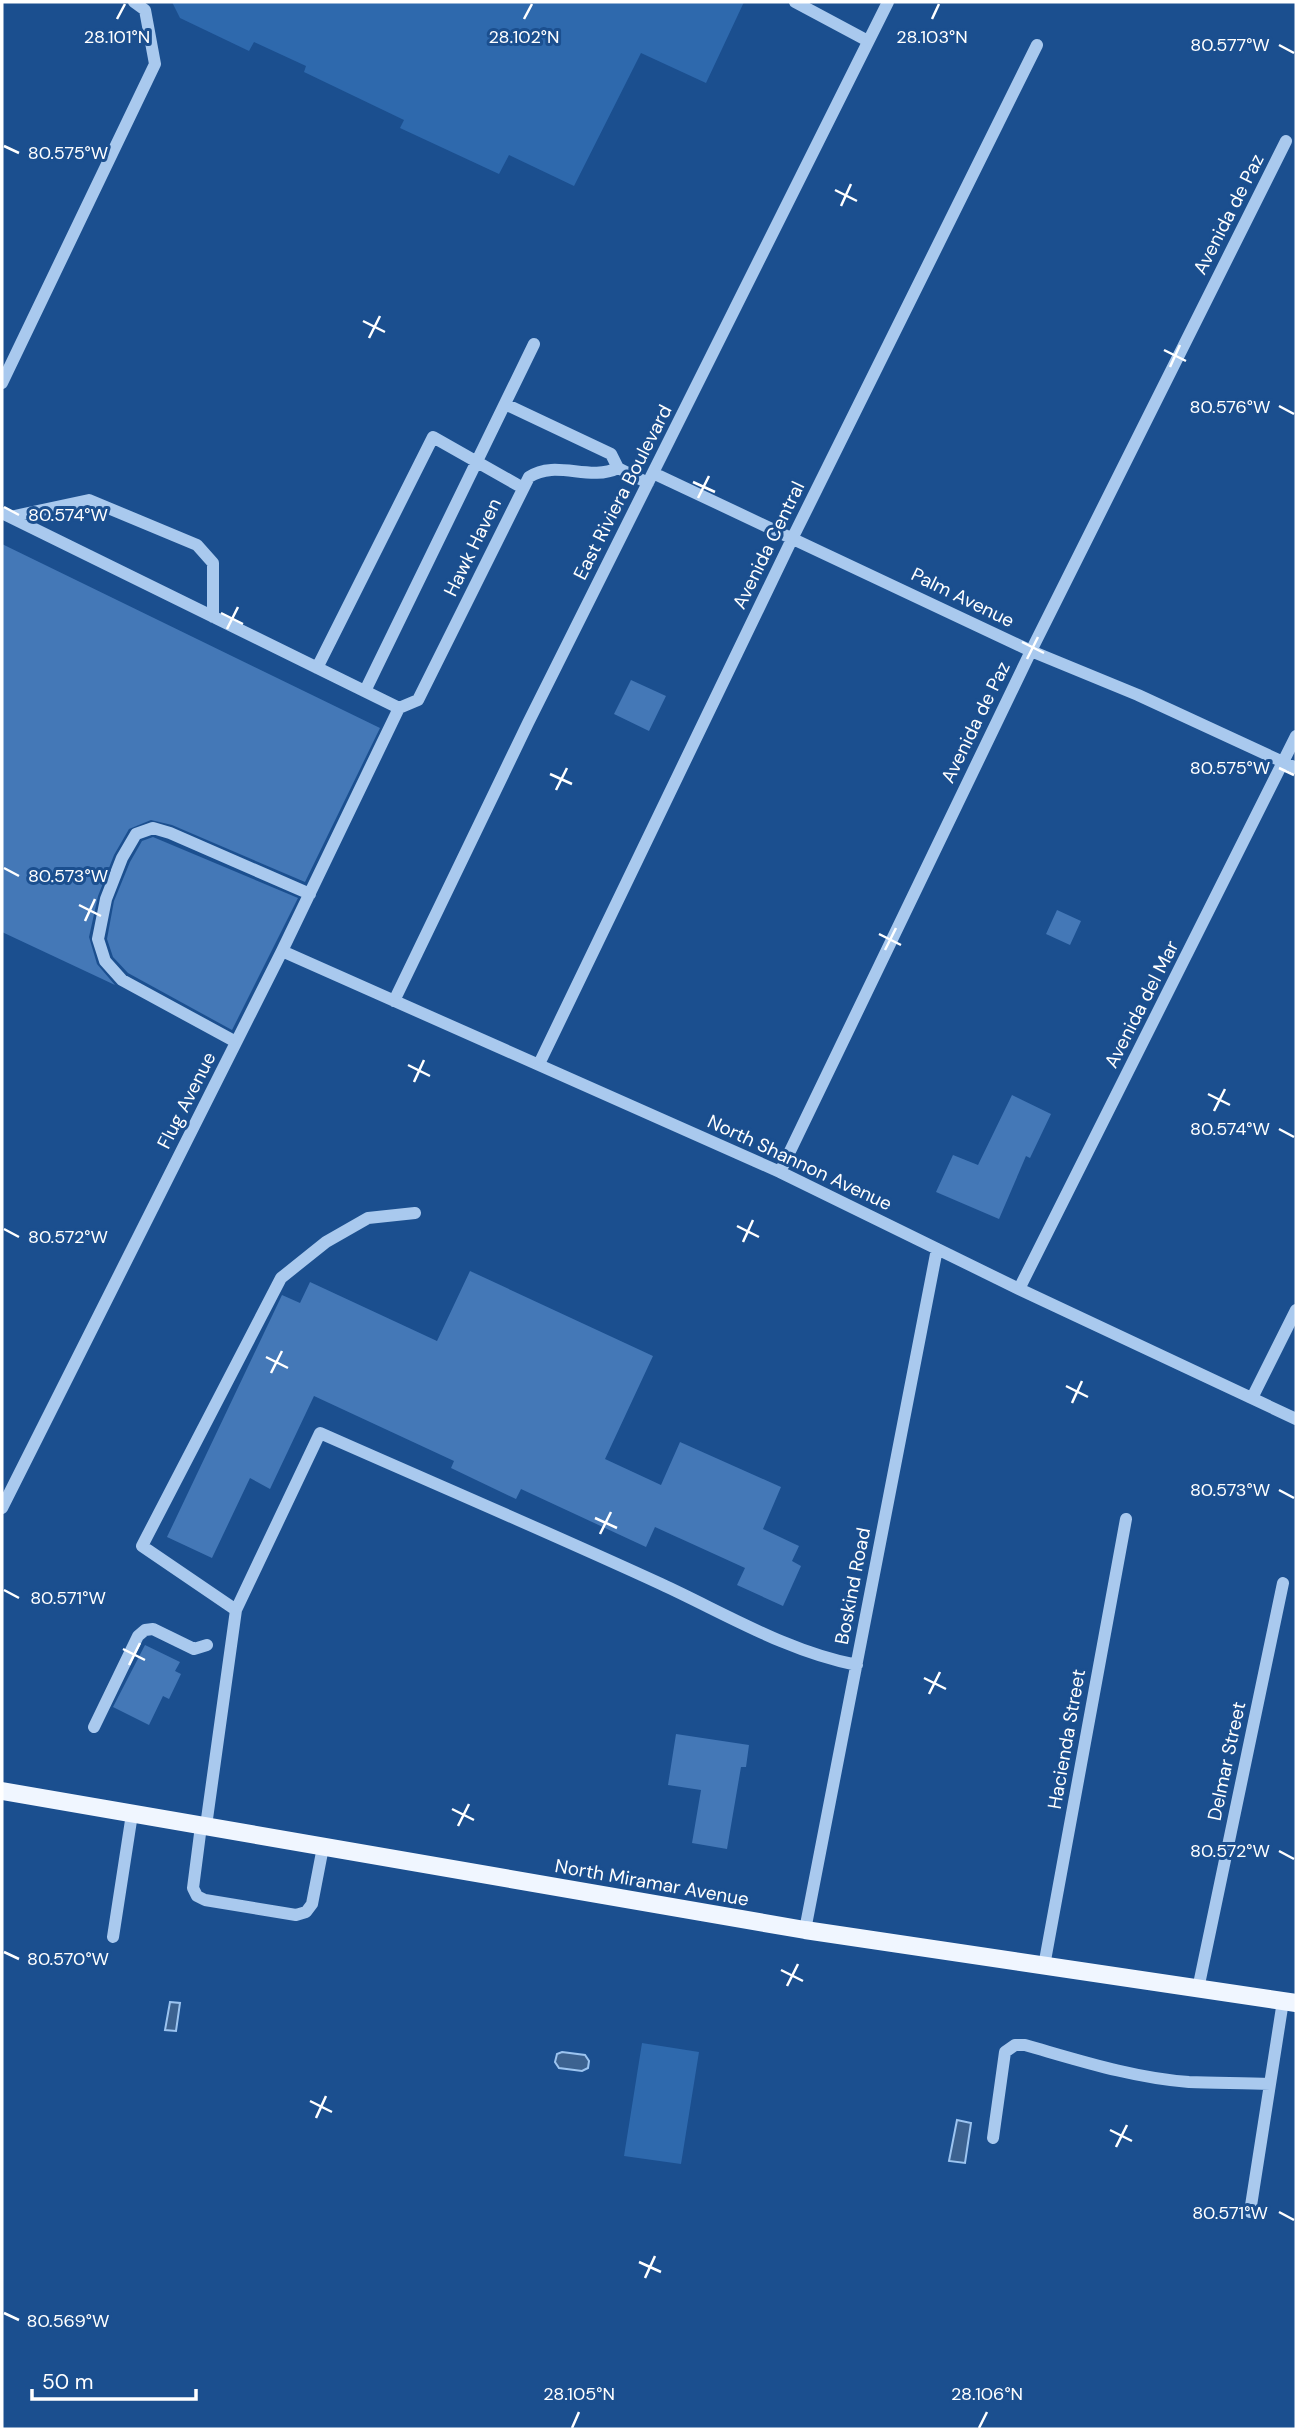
<svg xmlns="http://www.w3.org/2000/svg" width="1298" height="2431" font-family="'DM Sans',sans-serif">
<style>
.green{fill:#2e69ad}
.water{fill:#3c6290;stroke:#9cc4f0;stroke-width:2}
.building{fill:#4478b7}
.lines{fill:none;stroke-linecap:round;stroke-linejoin:round}
.minor{stroke:#a9c9ee;stroke-width:12}
.major{stroke:#f0f6ff;stroke-width:18}
.ticks{fill:none;stroke:#fff;stroke-width:2.5}
.labels{text-anchor:middle;stroke-width:6;stroke-linejoin:round;paint-order:stroke}
.street-label{font-size:19px;fill:#fff;stroke:#1b4f8f}
.ticks-label{font-size:18px;text-anchor:middle;fill:#fff;stroke:#1b4f8f;stroke-width:6;stroke-linejoin:round;paint-order:stroke}
</style>
<rect width="100%" height="100%" fill="#1b4f8f"/>
<path class="green" d="M172,2H744L706,83L641,53L574,186L509,155L499,174L400,128L404,120L304,72L306,66L254,42L249,51L180,18Z
M642,2043L699,2052L681,2164L624,2156Z"/>
<path class="water" d="M170,2002L180,2003L176,2031L165,2030Z
M562,2052L585,2055L589,2061L588,2068L582,2071L559,2068L555,2062L557,2054Z
M957,2120L971,2123L965,2163L949,2161Z"/>
<path class="building" d="M2,544L380,728L305,882L172,825L151,820L129,829L114,855L98,896L89,937L97,964L115,985L2,932Z
M631,680L666,696L649,731L614,714Z
M153,837L298,898L232,1030L128,973L113,957L107,939L114,901L130,862L142,841Z
M1057,910L1081,921L1070,945L1046,934Z
M1012,1095L1051,1114L1030,1158L1026,1156L999,1219L936,1192L953,1155L978,1165Z
M470,1271L653,1356L605,1459L661,1485L680,1442L781,1487L763,1529L799,1546L792,1561L801,1566L783,1606L737,1585L745,1568L655,1527L646,1547L521,1489L516,1499L451,1468L454,1461L314,1396L270,1489L250,1478L212,1558L167,1537L282,1295L300,1303L310,1282L437,1341Z
M145,1645L180,1662L175,1671L181,1674L169,1699L163,1696L149,1725L113,1707Z
M676,1734L749,1745L746,1767H741L727,1849L692,1843L701,1790L668,1785Z"/>
<g class="lines">
<path class="minor" d="M795,2L868,41
M2,383L155,64L145,10L134,2
M505,404L611,454L618,468L648,483
M653,473L1031,651L1138,695L1296,768
M2,513L399,708
M10,517L89,500L197,545L213,563V617
M317,668L433,437L523,488
M365,691L534,344
M399,708L418,700L529,477C556,459 589,482 618,468
M282,951L780,1172L1019,1289L1296,1419
M394,1001L528,723L888,2
M236,1042L122,980L105,961L98,939L106,899L122,858L136,834L153,828L170,833L310,894
M539,1064L793,537L1037,45
M780,1172L1031,651L1286,141
M1019,1289L1296,736
M1252,1398L1296,1310
M2,1508L282,951L399,708
M236,1610L142,1546L281,1278L326,1242L368,1218L415,1213
M94,1727L138,1636L145,1630L153,1629L194,1649L207,1645
M201,1826L193,1888L197,1896L205,1900L296,1915L306,1912L312,1904L323,1847
M206,1826L236,1610L320,1433C433,1483 548,1532 661,1584C724,1613 788,1652 857,1665
M805,1930L937,1249
M113,1937L132,1814
M1044,1966L1126,1519
M1198,1989L1283,1583
M993,2138L1005,2052L1015,2045H1025C1078,2060 1133,2078 1189,2082C1216,2083 1243,2083 1270,2084
M1250,2212L1283,2001"/>
<path class="major" d="M2,1791L805,1930L1296,2003"/>
</g>
<path class="ticks" d="M117,19L125,4M524,19L532,4M932,19L939,4M1279,45L1294,53M4,146L19,153M835,190L857,201M841,206L851,184M363,321L385,332M369,338L380,316M1164,350L1186,361M1170,367L1180,345M1279,406L1294,414M693,482L715,492M698,498L709,476M4,507L19,515M221,613L243,624M227,629L238,607M1022,642L1044,653M1027,659L1038,637M1279,768L1294,775M550,774L572,784M556,790L567,768M4,868L19,876M79,905L101,916M85,921L95,899M879,934L901,945M885,950L896,928M408,1065L430,1076M414,1082L424,1060M1208,1094L1230,1105M1214,1111L1225,1089M1279,1129L1294,1137M737,1226L759,1237M4,1229L19,1237M743,1242L753,1220M266,1357L288,1368M271,1373L282,1351M1066,1386L1088,1397M1072,1403L1082,1381M1279,1490L1294,1498M595,1518L617,1528M600,1534L611,1512M4,1590L19,1598M123,1649L145,1660M129,1665L140,1643M924,1678L946,1689M929,1694L940,1672M452,1809L474,1820M458,1826L469,1804M1279,1851L1294,1859M4,1952L19,1959M781,1970L803,1981M787,1986L798,1964M310,2101L332,2112M316,2118L326,2096M1110,2130L1132,2141M1116,2147L1127,2125M1279,2212L1294,2220M639,2262L661,2272M645,2278L655,2256M4,2313L19,2320M572,2428L579,2412M979,2428L987,2412"/>
<g class="labels">
<g class="street-label">
<text transform="translate(1228 214) rotate(-63)" y="7">Avenida de Paz</text>
<text transform="translate(622 492) rotate(-63)" y="7">East Riviera Boulevard</text>
<text transform="translate(768 545) rotate(-64)" y="7">Avenida Central</text>
<text transform="translate(472 547) rotate(-64)" y="7">Hawk Haven</text>
<text transform="translate(963 597) rotate(26)" y="7">Palm Avenue</text>
<text transform="translate(975 722) rotate(-64)" y="7">Avenida de Paz</text>
<text transform="translate(1141 1004) rotate(-63)" y="7">Avenida del Mar</text>
<text transform="translate(186 1100) rotate(-63)" y="7">Flug Avenue</text>
<text transform="translate(800 1162) rotate(25)" y="7">North Shannon Avenue</text>
<text transform="translate(852 1586) rotate(-79)" y="7">Boskind Road</text>
<text transform="translate(1066 1739) rotate(-80)" y="7">Hacienda Street</text>
<text transform="translate(1226 1761) rotate(-78)" y="7">Delmar Street</text>
<text transform="translate(652 1882) rotate(10)" y="7">North Miramar Avenue</text>
</g>
</g>
<g class="ticks-label">
<text x="117" y="43">28.101°N</text>
<text x="524" y="43">28.102°N</text>
<text x="932" y="43">28.103°N</text>
<text x="1230" y="51">80.577°W</text>
<text x="68" y="159">80.575°W</text>
<text x="1230" y="413">80.576°W</text>
<text x="68" y="521">80.574°W</text>
<text x="1230" y="774">80.575°W</text>
<text x="68" y="882">80.573°W</text>
<text x="1230" y="1135">80.574°W</text>
<text x="68" y="1243">80.572°W</text>
<text x="1230" y="1496">80.573°W</text>
<text x="68" y="1604">80.571°W</text>
<text x="1230" y="1857">80.572°W</text>
<text x="68" y="1965">80.570°W</text>
<text x="1230" y="2219">80.571°W</text>
<text x="68" y="2327">80.569°W</text>
<text x="579" y="2400">28.105°N</text>
<text x="987" y="2400">28.106°N</text>
</g>
<rect width="1298" height="2431" fill="none" stroke="#ffffff" stroke-width="7"/>
<path d="M32 2389v10h164v-10" fill="none" stroke="#ffffff" stroke-width="3.5"/>
<text x="42" y="2389" font-size="21" fill="#ffffff" stroke="#1b4f8f" stroke-width="5" paint-order="stroke">50 m</text>
</svg>
